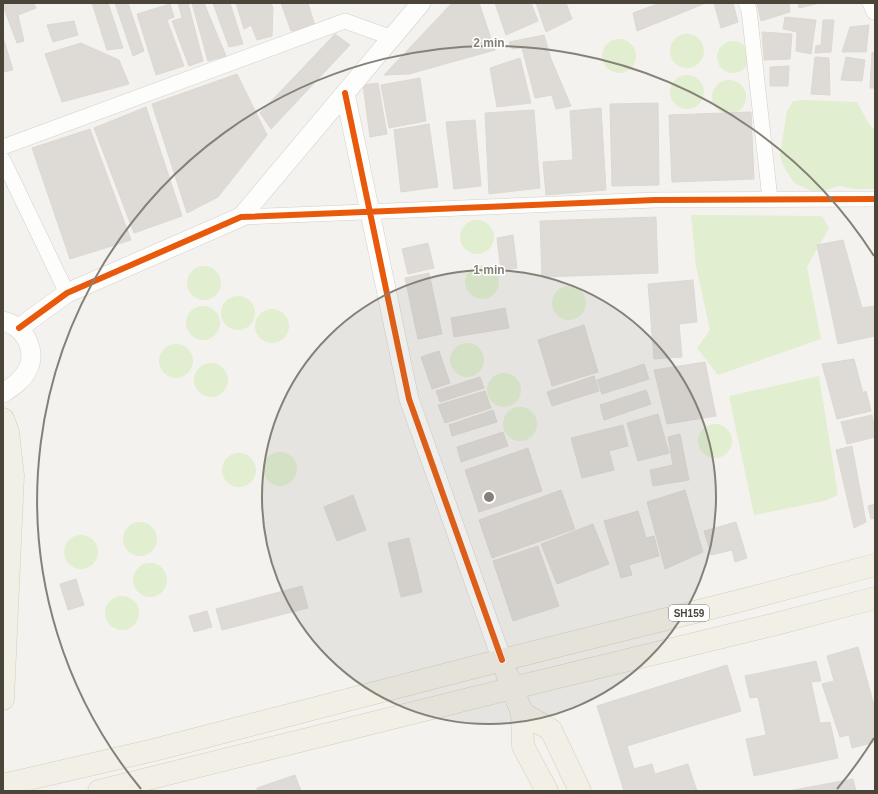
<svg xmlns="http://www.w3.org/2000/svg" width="878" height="794" font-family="Arial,sans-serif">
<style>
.green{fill:#e1eecf}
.building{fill:#dedbd6;stroke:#dcd9d4}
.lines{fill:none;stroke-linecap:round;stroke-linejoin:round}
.minor-casing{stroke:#d2d0cb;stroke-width:16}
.tertiary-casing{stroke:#d2d0cb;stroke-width:20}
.primary-casing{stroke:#d6cebb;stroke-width:23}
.minor{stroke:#fdfdfc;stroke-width:15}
.tertiary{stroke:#fdfdfc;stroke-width:19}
.primary{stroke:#f2efe6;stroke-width:22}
.cycleway-casing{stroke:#fff;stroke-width:8}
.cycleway{stroke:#e8590c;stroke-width:6}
.ring{fill:none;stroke:#868178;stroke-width:2}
.labels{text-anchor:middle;stroke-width:3;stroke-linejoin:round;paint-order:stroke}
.shield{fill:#fff;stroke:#817c74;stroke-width:1}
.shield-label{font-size:10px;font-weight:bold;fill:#4b4439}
.centre{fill:#868178;stroke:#fff;stroke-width:2}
.ring-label{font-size:12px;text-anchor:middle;font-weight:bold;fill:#868178;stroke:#fff;stroke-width:3;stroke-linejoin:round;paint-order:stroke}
</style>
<rect width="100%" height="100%" fill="#f4f2ee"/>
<path class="green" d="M670 51a17 17 0 1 1 34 0a17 17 0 1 1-34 0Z
M602 56a17 17 0 1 1 34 0a17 17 0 1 1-34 0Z
M717 57a16 16 0 1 1 32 0a16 16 0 1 1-32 0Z
M670 92a17 17 0 1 1 34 0a17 17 0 1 1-34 0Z
M712 97a17 17 0 1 1 34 0a17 17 0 1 1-34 0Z
M803,100L857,102L869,124L875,130V189H856L839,186L816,193L794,183L783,165L780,155L787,111L793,101Z
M691,215L822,216L829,228L807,267L821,339L718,375L697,348L710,330L696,266Z
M460 237a17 17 0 1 1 34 0a17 17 0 1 1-34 0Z
M465 282a17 17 0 1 1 34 0a17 17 0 1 1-34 0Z
M187 283a17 17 0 1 1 34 0a17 17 0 1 1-34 0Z
M552 303a17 17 0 1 1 34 0a17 17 0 1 1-34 0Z
M221 313a17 17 0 1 1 34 0a17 17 0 1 1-34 0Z
M186 323a17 17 0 1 1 34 0a17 17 0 1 1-34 0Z
M255 326a17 17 0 1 1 34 0a17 17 0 1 1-34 0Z
M450 360a17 17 0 1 1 34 0a17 17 0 1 1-34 0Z
M159 361a17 17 0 1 1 34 0a17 17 0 1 1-34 0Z
M194 380a17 17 0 1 1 34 0a17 17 0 1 1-34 0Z
M487 390a17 17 0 1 1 34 0a17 17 0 1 1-34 0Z
M819,376L838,495L824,501L754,515L729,396Z
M503 424a17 17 0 1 1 34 0a17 17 0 1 1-34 0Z
M698 441a17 17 0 1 1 34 0a17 17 0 1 1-34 0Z
M263 469a17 17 0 1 1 34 0a17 17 0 1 1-34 0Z
M222 470a17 17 0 1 1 34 0a17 17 0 1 1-34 0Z
M123 539a17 17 0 1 1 34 0a17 17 0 1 1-34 0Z
M64 552a17 17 0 1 1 34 0a17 17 0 1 1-34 0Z
M133 580a17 17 0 1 1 34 0a17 17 0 1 1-34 0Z
M105 613a17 17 0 1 1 34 0a17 17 0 1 1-34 0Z"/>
<path class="building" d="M6,3H34L36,8L18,15L24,41L17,43L3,6V4Z
M92,3H108L123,48L107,50Z
M115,3H128L144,51L133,56Z
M178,3H188L203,61L189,66L172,21L182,18Z
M192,3H204L226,56L208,61Z
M213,3H230L243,44L229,47Z
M236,3H271L273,8L272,36L257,40L251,25L244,29Z
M281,3H308L315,26L291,31Z
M452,3H479L495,50L409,74L384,75Z
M495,3H531L538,21L506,35Z
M536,3H566L572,19L546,32Z
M660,3H706L637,31L633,13Z
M714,3H733L738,22L721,28Z
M757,3H789L790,12L761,21Z
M798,3H820L799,8Z
M170,4L174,17L167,20L184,66L156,75L137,14Z
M785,17L816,20L811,54L796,51L797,32L783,29Z
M823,20H834L831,52L815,53L816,46L821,45Z
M74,21L78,35L53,42L47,25Z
M869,25L866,52H842L850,27Z
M762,32L792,34L790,59L764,60Z
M335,34L350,45L271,129L260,113Z
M544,35L551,59L571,106L556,109L552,95L535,98L522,48L512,49L509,42Z
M3,37L13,70L3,72Z
M81,43L119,60L129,84L62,102L45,54Z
M872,52L875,53V88H870Z
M815,57L829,58L830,95L811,94Z
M846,57L865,60L862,81L841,80Z
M520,58L531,103L497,107L490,68Z
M789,66L788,86H770V67Z
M237,74L267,135L218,197L187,213L152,104Z
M420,78L426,121L389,128L381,85Z
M378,83L387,134L370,137L363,85Z
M658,103L659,185L612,186L610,104Z
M146,107L182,216L134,233L94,128Z
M601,108L606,190L546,195L543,162L573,160L570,111Z
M534,110L540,188L489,194L485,113Z
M751,112L754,179L672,182L669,115Z
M475,120L481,186L454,189L446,122Z
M429,124L438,187L401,192L394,130Z
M90,129L131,240L70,259L32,148Z
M656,217L658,273L542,277L540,221Z
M513,235L517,268L501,271L497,238Z
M843,240L862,308L875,306V336L838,344L817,245Z
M428,243L434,268L408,274L402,249Z
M429,273L442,334L418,339L405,278Z
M693,280L697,322L679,324L682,357L654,359L648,284Z
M505,308L509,328L454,337L451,318Z
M584,325L598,372L552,386L538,340Z
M439,351L450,383L432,389L421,357Z
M854,359L863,393L866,391L871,411L837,419L822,364Z
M705,362L716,416L667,424L654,370Z
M644,364L649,379L602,394L597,380Z
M594,376L599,391L552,406L547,392Z
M480,377L484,388L440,402L436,391Z
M646,390L651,404L604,420L600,405Z
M485,391L491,408L445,423L438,405Z
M493,410L497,422L452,436L449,425Z
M658,414L669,453L638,461L627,423Z
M872,415L875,429V437L847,444L841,422Z
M623,425L628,446L609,451L614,470L582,478L571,438Z
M503,432L508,446L461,462L457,447Z
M680,434L689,480L653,486L650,470L673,465L668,437Z
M852,446L866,522L854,528L836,450Z
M528,448L542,491L479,512L465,470Z
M561,490L575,529L492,558L479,520Z
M685,490L703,552L665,569L647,502Z
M353,495L366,530L337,541L324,507Z
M875,504V518L871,519L868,506Z
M638,511L646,538L654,536L659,556L629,565L632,575L621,578L604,521Z
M736,522L747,558L735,562L732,550L711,555L704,531Z
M593,524L609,564L557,584L541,544Z
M409,538L422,592L401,597L388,543Z
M538,546L559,606L513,621L493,561Z
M76,579L84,605L68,610L60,584Z
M302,586L308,608L222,630L216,609Z
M207,611L212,627L194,632L189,616Z
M858,647L875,709V742L852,748L849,735L840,737L822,684L834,681L827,656Z
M816,661L821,681L811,682L820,723L830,722L838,758L754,776L746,739L766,735L758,697L750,698L745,676Z
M727,665L741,711L627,746L634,769L652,764L655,774L688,764L697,791H624L597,706Z
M295,775L301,791H257V788Z
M853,779L856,791H788Z"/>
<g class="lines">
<defs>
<path id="minor" d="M746,3L749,10L770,199
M870,3L874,12
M3,147L345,21L384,35
M3,160L67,293
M241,217L655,200L875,199"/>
<path id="tertiary" d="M345,93L409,399L502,660
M3,321C24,326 37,349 28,369C23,380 12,387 3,393
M19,328L67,293L241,217L421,3"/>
<path id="primary" d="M3,419L8,432L13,476L3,699
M507,674L522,713L523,746L547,791
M522,713L551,730L580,791
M7,784L154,750L502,660L735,602L875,565
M99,791L513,688L776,624L875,598"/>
</defs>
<use href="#minor" class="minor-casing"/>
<use href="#tertiary" class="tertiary-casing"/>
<use href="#primary" class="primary-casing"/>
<use href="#minor" class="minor"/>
<use href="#tertiary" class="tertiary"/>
<use href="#primary" class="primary"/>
<defs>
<path id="cycleway" d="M345,93L409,399L502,660
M19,328L67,293L241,217L655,200L875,199"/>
</defs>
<use href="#cycleway" class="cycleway-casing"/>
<use href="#cycleway" class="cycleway"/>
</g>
<circle cx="489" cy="497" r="227" fill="#868178" fill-opacity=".12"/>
<g class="ring">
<circle cx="489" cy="497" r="227"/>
<path d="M874 738A454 454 0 0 1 837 789M141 789A454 454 0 1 1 874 256"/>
</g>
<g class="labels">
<rect class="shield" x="669" y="605" width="40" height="16" rx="3"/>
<g class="shield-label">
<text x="689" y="617">SH159</text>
</g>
</g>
<circle cx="489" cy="497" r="6" class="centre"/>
<g class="ring-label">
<text x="489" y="47">2 min</text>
<text x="489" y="274">1 min</text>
</g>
<rect width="878" height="794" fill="none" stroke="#4b4439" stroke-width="8"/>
</svg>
